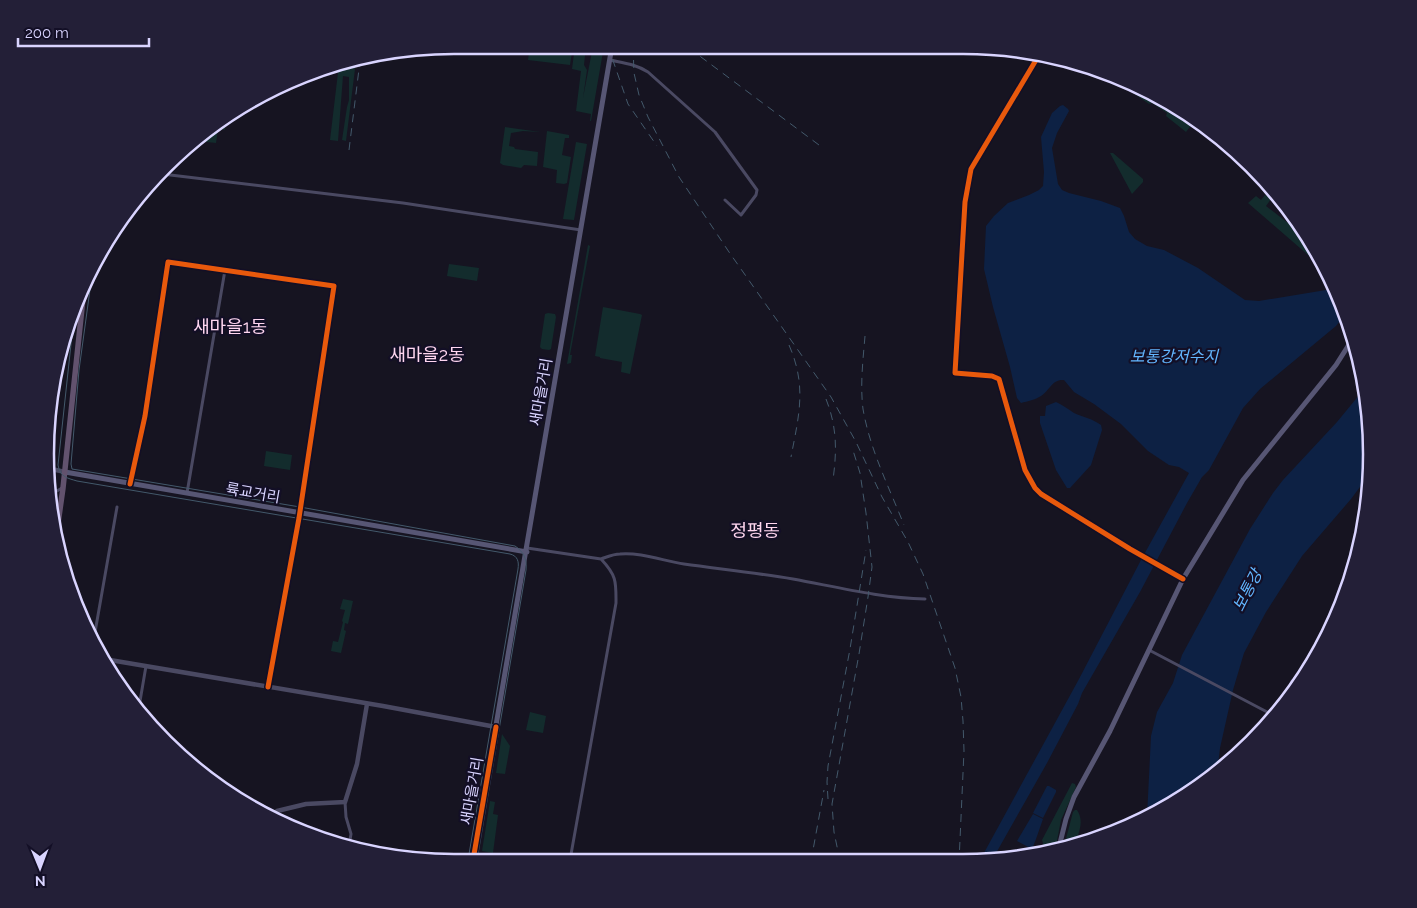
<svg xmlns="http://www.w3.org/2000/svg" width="1417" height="908" font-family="Raleway,'Noto Sans KR',sans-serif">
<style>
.green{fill:#132c2d}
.water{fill:#0d2144}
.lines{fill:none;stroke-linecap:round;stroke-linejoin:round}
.minor{stroke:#4a4962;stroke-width:3}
.tertiary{stroke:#4a4962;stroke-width:4.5}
.secondary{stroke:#575674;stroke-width:5}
.trunk{stroke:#62526e;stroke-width:5.5}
.tram{stroke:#43596b;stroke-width:1}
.rail{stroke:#43596b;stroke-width:1;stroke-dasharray:8 6;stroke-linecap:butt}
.cycleway-casing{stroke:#130f26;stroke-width:8}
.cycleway{stroke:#e8590c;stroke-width:5}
.labels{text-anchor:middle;stroke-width:4.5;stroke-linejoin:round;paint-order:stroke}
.street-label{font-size:15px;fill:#d9d4ff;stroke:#130f26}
.water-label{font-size:16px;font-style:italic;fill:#62b6ff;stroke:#130f26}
.quarter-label{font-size:18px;fill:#ffd6f0;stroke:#130f26}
.rim{fill:none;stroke:#d9d4ff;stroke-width:2.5}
</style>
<rect width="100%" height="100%" fill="#161421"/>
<path class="green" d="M530,45L573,46L570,65L528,60Z
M575,46H586L584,65L587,70L583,98L593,46H604L591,121H590L591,114L576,111L581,71L572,69Z
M356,61L346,141L342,140L347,107L349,100V77L343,76L338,141L330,140L339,64Z
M1124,79L1195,120L1186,132L1166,116L1167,113L1152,103L1149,104L1126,88L1124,89L1121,87L1120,85Z
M227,114L225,130L218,129L216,143L198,141Z
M505,127L540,132L523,131L511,133L509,146L514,147L515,149L538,152L537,166L524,165L521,168L503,165L500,163Z
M547,131L569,135V138H565L562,155L571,157L567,183L564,184L556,183L557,170L543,167Z
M576,142L587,144L574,220L563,219Z
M1110,153H1113L1143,179V182L1132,194Z
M1265,195L1271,199L1266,206L1288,223L1294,216L1317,250L1322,260L1321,261H1315L1248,203L1256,196L1261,200Z
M588,245L590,246L570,355H572L571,363L567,364Z
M449,264L479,268L477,281L447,276Z
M603,307L640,314L642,315L630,374L621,372L622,362L600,358V357L595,356Z
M548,313L555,314L556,317L551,349L549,350L542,349L540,347L545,314Z
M266,451L292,455L290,470L264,466Z
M343,599L353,601L348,624L345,623L344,630L346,631L341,653L331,651L333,641L338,642L343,622L342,621L345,610L340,609Z
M530,712L546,716L543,733L526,730Z
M502,734L510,746L505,774L496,773Z
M1072,783L1075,784L1076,787L1061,820L1055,851L1046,853L1042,840Z
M490,801L495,802L493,814L498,815L493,853L482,851Z
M1075,810H1077C1085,822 1078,834 1074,847L1063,850L1073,812Z"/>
<path class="water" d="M1063,105L1068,109L1069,111L1057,133L1052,148L1058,184L1062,190L1069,193L1101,201L1120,208L1124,216L1129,232L1135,239L1147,246L1164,250L1198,268L1245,300L1259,301L1326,290L1332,291L1337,294L1344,311L1343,317L1336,326L1260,389L1243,408L1209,470L1202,477L1187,503L1140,592L1082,693L1078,704L1047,763L991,862H979L1079,679L1141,560L1189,473L1179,467L1169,465L1148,451L1121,424L1094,404L1074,392L1064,380C1052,379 1050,390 1041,396C1035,400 1028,401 1021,403L1017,398L1010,367L993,307L984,269L986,226L994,216L1008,203L1029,195L1039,190L1043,186L1044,172L1041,137L1052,113L1060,106Z
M1365,388L1369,401L1371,472L1351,499L1302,556L1266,612L1244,653L1233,690L1220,748L1217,773L1167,808L1147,817L1151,736L1157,712L1173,683L1182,655L1250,529L1273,493L1283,480L1337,422Z
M1056,402C1063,405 1068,409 1074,413C1083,417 1093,419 1101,425L1102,430L1091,465L1070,488H1067L1056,470L1040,423V416H1045L1046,406Z
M1047,786H1049L1056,790V792L1043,818L1033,813Z
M1033,814L1043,819L1036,839L1032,849L1017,841Z"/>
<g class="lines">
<path class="minor" d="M610,60C624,63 635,64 648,72L715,132L757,190L756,195L741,215L725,200
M162,174L403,203L581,230
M130,483L145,416L168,262L334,286
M187,493L225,270
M50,495L62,488
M527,548L601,559C607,557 613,554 620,554C640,552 664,561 684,564C720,569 757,573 793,579C837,587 881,598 925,599
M94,638L117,507
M1149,650L1269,713L1276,715
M139,707L146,666
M1278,713L1292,681L1299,685
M345,802L346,817L351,834L349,846
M475,854L504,860
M570,860L616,603C616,582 617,576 601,559"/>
<path class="tertiary" d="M1039,55L971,169L965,202L955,373L992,376L999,379L1025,470L1035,488L1041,494L1130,549L1183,579
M47,468L65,472
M104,659L383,706L496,727
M268,687L299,518L334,286
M271,817L277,811L306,804L345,802L357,764L367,704"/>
<path class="secondary" d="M65,472L527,552
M1058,851L1066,819L1074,797L1110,731L1183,579L1243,480L1336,365L1350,343L1353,333
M473,860L612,46"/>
<path class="trunk" d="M56,538L63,488L84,289"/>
<path class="tram" d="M92,275L79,370L71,464L72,469L300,507L515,546C524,552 527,559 526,570L477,860
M75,307L58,465C60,477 67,478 77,481L510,554C518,556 519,562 518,569L468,860"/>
<path class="rail" d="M608,46L628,104L657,146
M633,46L634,73L639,95L648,117L679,177L729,252L831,397L856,442L882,497L908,542L923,574L955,668L961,697L963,721L964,751L959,862
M691,46L701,57L819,145
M349,150L360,61
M865,336C863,360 860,385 863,409C870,450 889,487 904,525
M789,345C807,386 799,415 791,457
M826,399C837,427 837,450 833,480
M828,799L827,782L828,766L850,649L866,550
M811,861L824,790
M840,861L834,832L832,804L859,654L868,597L872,567L866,513L860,473L852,447"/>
<defs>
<path id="cycleway" d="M1039,55L971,169L965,202L955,373L992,376L999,379L1025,470L1035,488L1041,494L1130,549L1183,579
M130,484L145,416L168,262L334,286L299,518L268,687
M473,860L496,727"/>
</defs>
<use href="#cycleway" class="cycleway-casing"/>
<use href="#cycleway" class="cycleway"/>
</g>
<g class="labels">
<g class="street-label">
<text transform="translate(541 392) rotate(-80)" y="5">새마을거리</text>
<text transform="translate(253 493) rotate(10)" y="5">륙교거리</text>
<text transform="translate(472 791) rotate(-80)" y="5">새마을거리</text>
</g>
<g class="water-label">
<text x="1174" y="362">보통강저수지</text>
<text transform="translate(1247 590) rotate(-63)" y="6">보통강</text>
</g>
<g class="quarter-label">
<text x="230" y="333">새마을1동</text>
<text x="427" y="361">새마을2동</text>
<text x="755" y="537">정평동</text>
</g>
</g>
<path d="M0 0H1417V908H0ZM454 54H963A400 400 0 0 1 1363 454V454A400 400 0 0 1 963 854H454A400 400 0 0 1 54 454V454A400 400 0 0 1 454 54Z" fill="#231f37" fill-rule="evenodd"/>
<path class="rim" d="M454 54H963A400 400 0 0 1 1363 454V454A400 400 0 0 1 963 854H454A400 400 0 0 1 54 454V454A400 400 0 0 1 454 54Z"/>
<g transform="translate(40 868) rotate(179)" stroke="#130f26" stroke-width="4" paint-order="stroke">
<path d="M0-4L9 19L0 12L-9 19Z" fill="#d9d4ff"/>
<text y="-8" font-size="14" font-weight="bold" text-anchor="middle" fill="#d9d4ff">N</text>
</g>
<path d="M18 38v8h131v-8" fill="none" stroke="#d9d4ff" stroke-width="2.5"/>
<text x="25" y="38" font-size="15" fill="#d9d4ff" stroke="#130f26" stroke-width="4" paint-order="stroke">200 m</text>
</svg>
